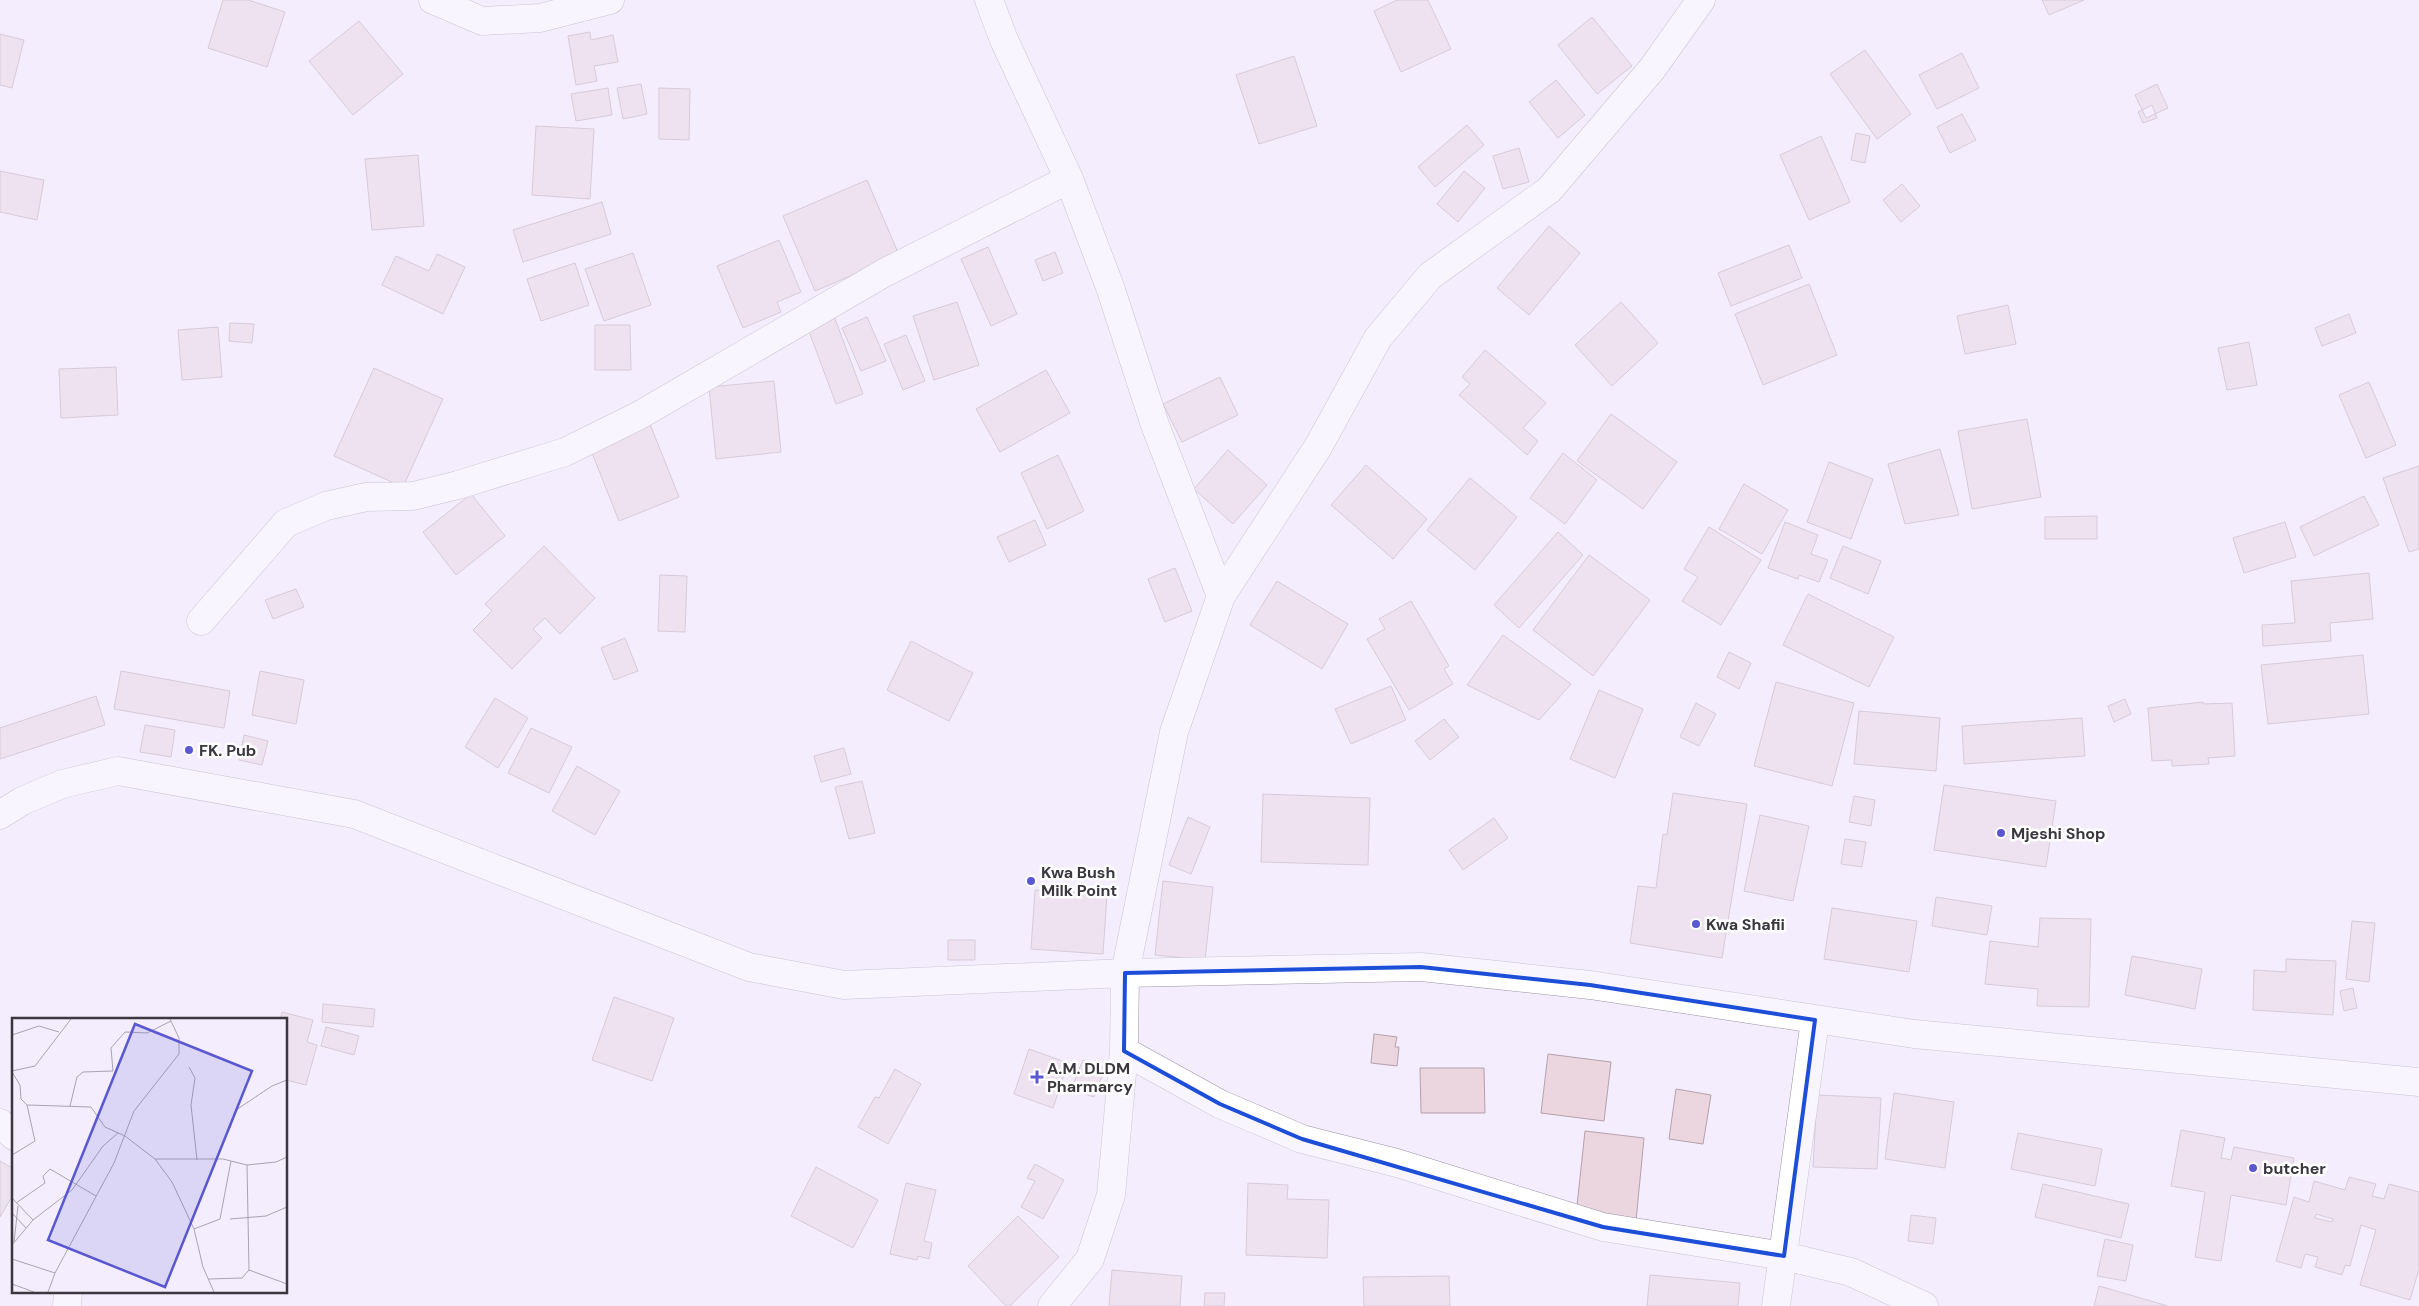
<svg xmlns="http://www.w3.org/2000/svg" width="2419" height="1306" font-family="'DM Sans',sans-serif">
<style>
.building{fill:#ebd6e0;stroke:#b5a1ab;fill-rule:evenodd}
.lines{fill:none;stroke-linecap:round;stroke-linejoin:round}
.street-casing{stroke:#9b93a6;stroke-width:29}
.street{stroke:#fff;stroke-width:28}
.marked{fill:none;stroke:#1d4ed8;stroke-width:4;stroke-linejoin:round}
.poi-dot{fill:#5a58d0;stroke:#fefefe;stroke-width:2}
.labels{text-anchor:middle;stroke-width:5;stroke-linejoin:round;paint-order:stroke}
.poi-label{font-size:16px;font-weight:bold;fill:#3a373f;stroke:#fefefe;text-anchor:start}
.inset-road{fill:none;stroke:#a9a4b1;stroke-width:1}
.view{fill:#5a58d0;fill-opacity:0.15;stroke:#5a58d0;stroke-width:2.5}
.inset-edge{fill:none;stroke:#3a373f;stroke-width:2.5}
</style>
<rect width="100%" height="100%" fill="#f3edfd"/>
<path class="building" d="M223,0H248L285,12L267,67L208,48Z
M1397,0H1428L1451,49L1401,72L1374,11Z
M2042,0H2084L2049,15Z
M1592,17L1632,66L1597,94L1558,45Z
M359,21L403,74L353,115L309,61Z
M590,32L591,40L613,35L618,62L594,66L597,81L576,85L568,36Z
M0,34L24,40L12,88L0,85Z
M1865,50L1911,114L1877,139L1830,74Z
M1962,53L1979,88L1937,109L1919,75Z
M1294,56L1317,126L1259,144L1236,75Z
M1556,80L1585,115L1558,138L1529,102Z
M641,84L647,114L623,119L617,88Z
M2157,84L2168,108L2146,118L2135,95Z
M608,88L612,115L576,121L571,94Z
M659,88L690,89L689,140L659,139Z
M2152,105L2157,118L2143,123L2138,112Z
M1962,114L1976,140L1950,153L1937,127Z
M1467,125L1484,145L1435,187L1418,167Z
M536,126L594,129L590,199L532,195Z
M1856,133L1870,136L1865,163L1851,160Z
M1821,136L1850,202L1809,220L1780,155Z
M1519,148L1529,182L1503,189L1493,156Z
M418,155L424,226L372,230L365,159Z
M0,171L44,180L37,220L0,212Z
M1464,171L1485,188L1458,222L1437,204Z
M867,180L899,255L815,291L783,216Z
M1902,184L1920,206L1901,222L1883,200Z
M602,202L611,234L523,262L513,230Z
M1549,226L1580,253L1529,315L1497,288Z
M779,240L801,292L777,302L781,312L743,328L717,266Z
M1789,245L1802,278L1731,306L1718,273Z
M988,247L1017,314L991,326L961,259Z
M1055,252L1063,273L1043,281L1035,260Z
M633,253L651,305L604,321L585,269Z
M437,254L465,267L443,314L382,285L396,256L429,271Z
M575,263L589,305L541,321L527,279Z
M1809,284L1837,355L1763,385L1735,314Z
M957,302L979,365L934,380L913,316Z
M1621,302L1658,343L1612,386L1575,345Z
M2008,305L2016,344L1965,354L1957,316Z
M2349,314L2356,333L2322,346L2315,328Z
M834,316L863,394L836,404L807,326Z
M867,317L886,361L861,371L842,328Z
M230,323L254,324L252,343L229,341Z
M595,325H630L631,370H595Z
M218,327L222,377L182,380L178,330Z
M906,335L925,381L903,390L884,344Z
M2249,342L2257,385L2227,390L2218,348Z
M1485,350L1546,403L1523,428L1538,441L1527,455L1459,395L1470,384L1462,377Z
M116,367L118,415L61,418L59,369Z
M374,368L443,399L403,487L334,456Z
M1046,370L1070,413L1000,452L976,409Z
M1220,377L1238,415L1182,442L1163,404Z
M774,381L781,452L716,459L709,387Z
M2369,382L2396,445L2366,458L2339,395Z
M1611,414L1677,462L1643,509L1577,461Z
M2027,419L2041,497L1972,509L1958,431Z
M650,424L679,497L619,521L590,448Z
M1940,449L1959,515L1905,524L1888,464Z
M1228,450L1267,485L1233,524L1194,489Z
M1563,453L1597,480L1565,524L1530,498Z
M1058,455L1084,511L1047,529L1021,473Z
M1829,462L1873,479L1851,539L1807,522Z
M1366,465L1427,519L1393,559L1331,505Z
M2419,466V549L2409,552L2383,478Z
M1470,478L1517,517L1475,570L1427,530Z
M1744,484L1788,510L1762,554L1719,529Z
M471,494L505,536L456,575L423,532Z
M2364,496L2379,525L2314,556L2300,527Z
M2097,516V539H2045V517Z
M1035,520L1046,545L1009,562L997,537Z
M1785,522L1818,535L1811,554L1828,560L1819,582L1799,575L1798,579L1768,568Z
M2285,522L2296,557L2244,573L2233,538Z
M1709,527L1761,560L1721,625L1682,601L1698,577L1684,569Z
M1558,532L1583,555L1519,628L1494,605Z
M544,546L595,598L560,634L545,618L533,629L542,638L512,669L473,630L492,611L485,604Z
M1843,546L1881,561L1868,594L1830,578Z
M1589,555L1650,600L1593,676L1533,630Z
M1175,568L1192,611L1165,622L1148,579Z
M2369,573L2373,619L2330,623L2331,641L2263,646L2262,625L2295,623L2291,581Z
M660,575L687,576L685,632L658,631Z
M1277,581L1348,624L1322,669L1250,625Z
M296,589L304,607L273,619L265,600Z
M1808,594L1894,637L1869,687L1783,645Z
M1411,601L1449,666L1444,669L1453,684L1409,710L1367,639L1385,629L1379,619Z
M1503,635L1571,684L1539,720L1467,685Z
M625,638L638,671L614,680L601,648Z
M911,641L973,673L949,721L887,690Z
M1729,652L1751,663L1739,689L1717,677Z
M2363,655L2369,714L2268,724L2261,665Z
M121,671L230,691L224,728L114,709Z
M260,671L304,680L296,724L252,715Z
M1776,682L1854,703L1832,786L1754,766Z
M1391,686L1406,720L1351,744L1335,709Z
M1599,690L1643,709L1615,778L1570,759Z
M96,696L105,725L0,759V728Z
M495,698L528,718L498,768L465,747Z
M2125,699L2131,714L2114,722L2108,706Z
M2203,702L2204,704L2232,703L2235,756L2208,758L2209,764L2172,766V760L2152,761L2148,708Z
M1696,703L1716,714L1699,746L1680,737Z
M1859,711L1940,718L1936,771L1854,764Z
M2082,718L2085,756L1964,764L1962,726Z
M1444,719L1459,737L1430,760L1415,741Z
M145,725L175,730L171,757L140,752Z
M531,728L572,747L549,793L508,773Z
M244,735L268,741L262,765L239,760Z
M844,748L851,774L821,782L814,756Z
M577,766L620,791L595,835L552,811Z
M862,781L875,833L849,839L835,787Z
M1944,785L2056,801L2046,867L1934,850Z
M1673,793L1747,804L1722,958L1630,943L1638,886L1656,888L1663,834L1667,835Z
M1263,794L1370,798L1368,865L1261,862Z
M1854,796L1875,800L1871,826L1849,822Z
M1760,815L1809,826L1793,901L1744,891Z
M1188,817L1210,827L1191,874L1169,865Z
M1494,818L1508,838L1463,870L1449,850Z
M1845,839L1866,842L1862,867L1841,864Z
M1163,881L1213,887L1205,960L1155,955Z
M1035,890L1107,895L1103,954L1031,949Z
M1936,897L1992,906L1987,935L1932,926Z
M1832,908L1917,921L1909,972L1824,959Z
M2040,918L2091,919L2089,1007L2037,1006L2038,989L1985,984L1990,941L2038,947Z
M2352,921L2375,923L2369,982L2346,979Z
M948,940H975V960H948Z
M2132,956L2202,969L2195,1009L2125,995Z
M2286,959L2336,961L2333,1015L2253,1010L2254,970L2286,972Z
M2353,988L2357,1008L2344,1011L2340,991Z
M614,997L674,1018L652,1081L592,1060Z
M323,1004L375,1009L373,1027L322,1022Z
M282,1012L313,1020L307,1042L317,1045L306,1085L286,1080V1020H280Z
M326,1027L359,1036L354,1055L321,1046Z
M1374,1034L1397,1037L1395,1047H1399L1397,1066L1371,1063Z
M1029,1049L1068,1063L1053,1108L1014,1094Z
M1548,1054L1611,1062L1604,1121L1541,1113Z
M1083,1060L1105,1068L1094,1097L1071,1089Z
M1420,1068H1484L1485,1113H1421Z
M895,1069L921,1084L888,1144L858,1127L875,1097L879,1098Z
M1676,1089L1711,1095L1703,1144L1669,1139Z
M1894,1093L1954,1102L1945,1168L1885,1159Z
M1817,1095L1881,1098L1877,1169L1813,1167Z
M2181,1130L2225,1138L2221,1158L2231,1160L2234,1147L2294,1158L2286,1205L2231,1195L2221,1261L2195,1257L2205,1192L2171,1186Z
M1585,1131L1644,1138L1636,1221L1576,1215Z
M2018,1133L2102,1149L2095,1186L2011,1169Z
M0,1161L14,1169V1193L0,1217Z
M1035,1164L1064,1180L1043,1219L1021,1207L1035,1181L1027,1178Z
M816,1167L878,1200L853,1248L791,1216Z
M2349,1177L2376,1184L2372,1196L2384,1199L2389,1184L2419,1192V1269L2410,1300L2360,1285L2376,1230L2361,1225L2350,1266L2345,1265L2342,1275L2315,1267L2318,1257L2305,1254L2301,1268L2276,1261L2294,1197L2309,1202L2314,1181L2345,1190ZM2316,1214L2333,1219L2332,1222L2315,1218Z
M906,1183L936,1190L924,1241L932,1243L929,1259L918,1256L917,1260L890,1254Z
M1248,1183L1288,1185L1287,1199L1329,1200L1327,1258L1246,1255Z
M2043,1184L2129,1204L2121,1238L2035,1217Z
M1911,1215L1936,1218L1933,1244L1908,1241Z
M1018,1216L1059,1257L1010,1306H1006L968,1266Z
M2105,1239L2133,1245L2126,1281L2097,1276Z
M1112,1270L1182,1276L1180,1306H1109Z
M1650,1275L1740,1283L1738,1306H1647Z
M1449,1276L1450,1306H1364L1363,1277Z
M2099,1286L2168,1306H2094Z
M1205,1293H1225L1224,1306H1204Z"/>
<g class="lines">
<defs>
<path id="street" d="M433,0L482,21L540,18L610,0
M989,0L1004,40L1069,179L1110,287L1155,425L1221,596
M201,621L286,523L326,506L366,497L413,496L458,485L565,452L638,416L884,273L1069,179
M0,815L22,801L62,784L118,771L354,814L749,967L844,985L1125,973L1421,967L1590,985L1914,1034L2419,1082
M1124,1051L1220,1104L1302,1139L1397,1163L1603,1227L1784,1256L1851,1272L1924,1306
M0,1123L14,1136
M67,1306L68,1292
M1052,1306L1090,1259L1111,1195L1124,1051L1125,973L1174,732L1221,596L1318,447L1378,338L1430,276L1549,190L1652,69L1701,0
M1776,1306L1815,1020"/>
</defs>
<use href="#street" class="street-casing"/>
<use href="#street" class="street"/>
</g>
<path d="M0 0H2419V1306H0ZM1421,967L1590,985L1815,1020L1784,1256L1603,1227L1302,1139L1220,1104L1124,1051L1125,973Z" fill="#f3edfd" fill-opacity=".55" fill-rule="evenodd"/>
<path class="marked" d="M1421,967L1590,985L1815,1020L1784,1256L1603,1227L1302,1139L1220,1104L1124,1051L1125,973Z"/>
<g class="poi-dot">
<circle cx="189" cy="750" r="5"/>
<circle cx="2001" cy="833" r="5"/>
<circle cx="1031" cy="881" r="5"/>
<circle cx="1696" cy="924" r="5"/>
<path d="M1034.5 1069.5h5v5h5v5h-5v5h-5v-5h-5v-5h5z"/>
<circle cx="2253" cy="1168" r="5"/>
</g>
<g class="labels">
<g class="poi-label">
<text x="199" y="756">FK. Pub</text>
<text x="2011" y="839">Mjeshi Shop</text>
<text x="1041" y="878">Kwa Bush<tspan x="1041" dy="18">Milk Point</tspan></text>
<text x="1706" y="930">Kwa Shafii</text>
<text x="1047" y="1074">A.M. DLDM<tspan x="1047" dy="18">Pharmarcy</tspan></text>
<text x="2263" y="1174">butcher</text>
</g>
</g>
<g transform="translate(12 1018)">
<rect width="275" height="275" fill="#f3edfd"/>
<path class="inset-road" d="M0,17L27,8L47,14M177,49L183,60L179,87L185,142M0,53L23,48L59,1M0,54L8,67L9,81L15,87L79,89L93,109L113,118L143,141L160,164L182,211L191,249L202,274M58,88L65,59L71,54L101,53L99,30L113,14L135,15L159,3M218,110L224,92L260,68L275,62M0,137L23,123L15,87M143,141H211L235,147L264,144L275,139M235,147L237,252L275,266M0,180L21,202M4,185L33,165L31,158L38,151L84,178M0,195L14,210M218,201L254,198L275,189M182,211L208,201L219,143M2,224L6,188M0,227L21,202L60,172L91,128L106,115M0,241L43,255M197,261L230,260L237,252M0,266L22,274M36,274L43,255L102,145L122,93L167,36V20L158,1"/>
<path class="view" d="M123,6L240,53L153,269L36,222Z"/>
<rect width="275" height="275" class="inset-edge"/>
</g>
</svg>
